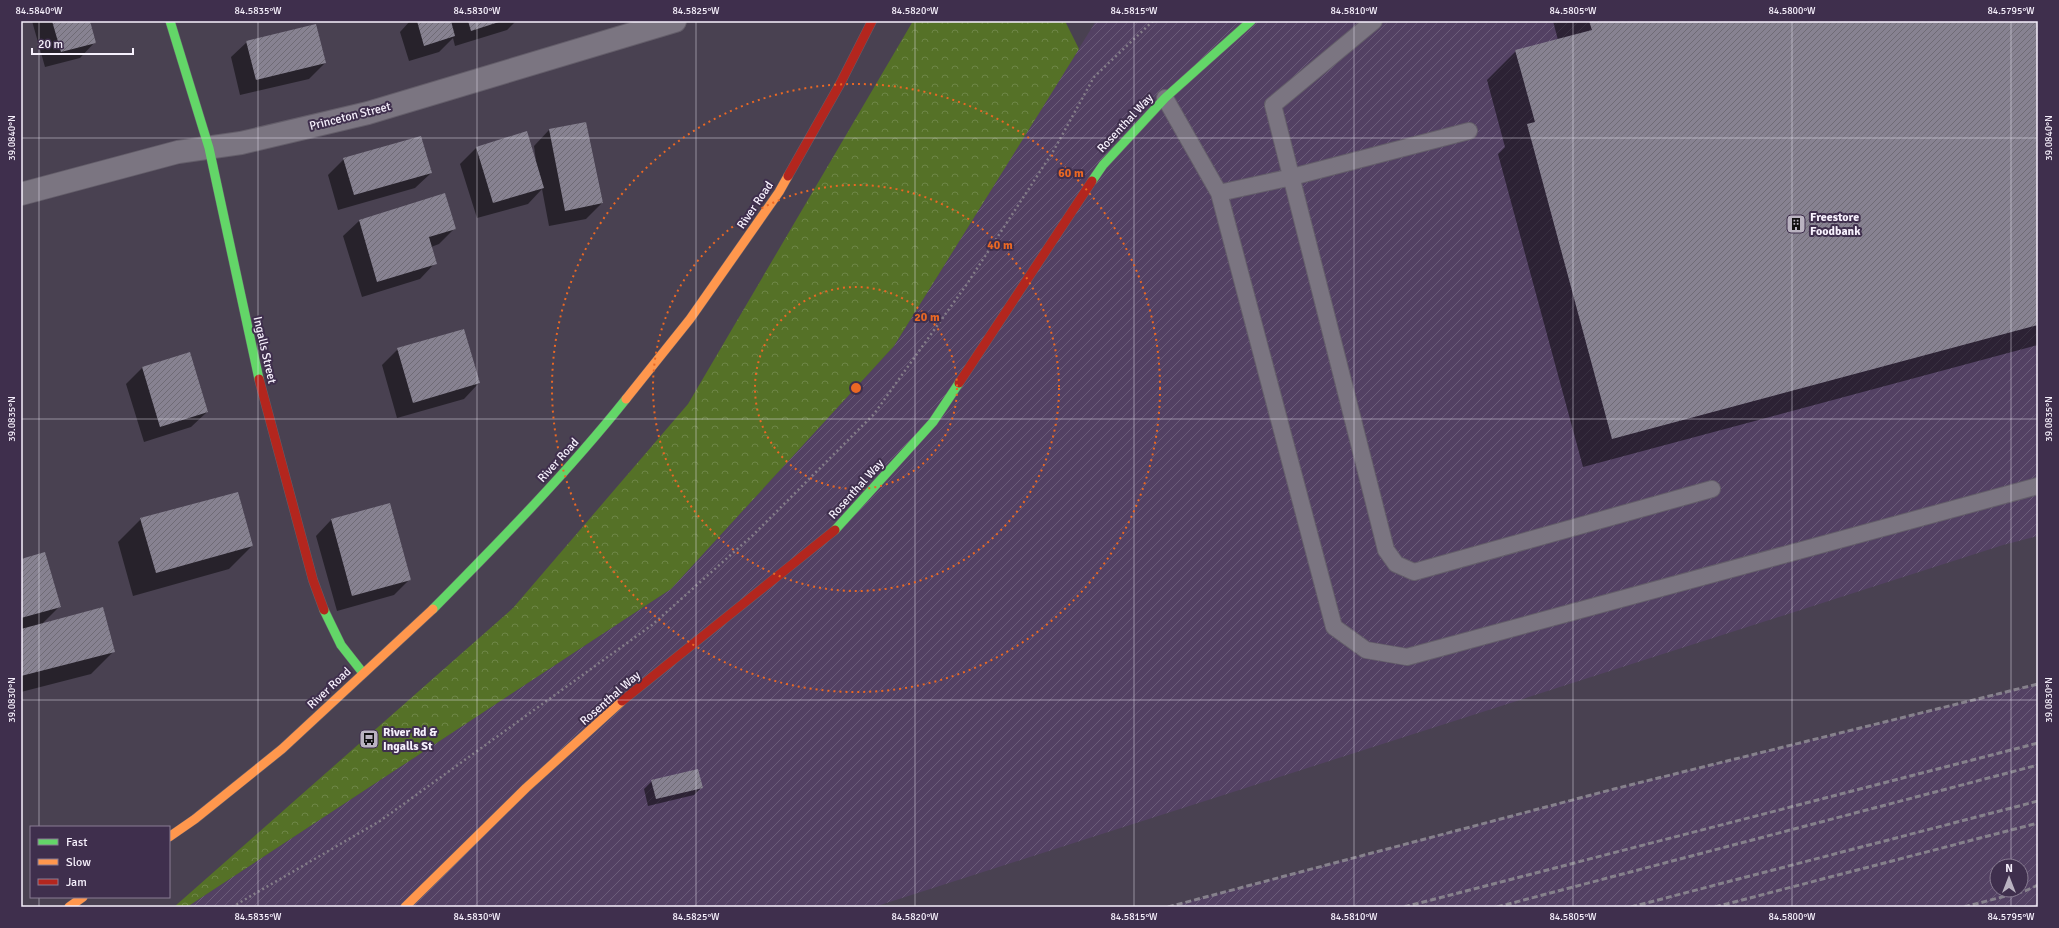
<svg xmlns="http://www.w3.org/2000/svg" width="2059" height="928" font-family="Signika,sans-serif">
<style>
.industrial{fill:url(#industrial-furrows);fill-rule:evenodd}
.forest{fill:url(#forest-crowns)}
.shadow{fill:#0007}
.building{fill:url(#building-hatch)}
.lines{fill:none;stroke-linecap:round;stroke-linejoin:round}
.lane-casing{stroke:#645e6a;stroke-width:18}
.street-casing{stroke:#645e6a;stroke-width:24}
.fast-casing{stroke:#645e6a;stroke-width:10}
.slow-casing{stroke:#645e6a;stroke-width:10}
.jam-casing{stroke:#645e6a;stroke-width:10}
.path{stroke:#847d89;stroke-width:2.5;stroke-dasharray:2 3;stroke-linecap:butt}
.lane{stroke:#7b7581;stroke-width:16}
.street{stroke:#7b7581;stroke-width:22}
.fast{stroke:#63d668;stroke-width:9}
.slow{stroke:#ff974d;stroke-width:9}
.jam{stroke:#b3261e;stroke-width:9}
.rail{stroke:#86818c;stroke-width:3;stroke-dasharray:6 3;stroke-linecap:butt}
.ticks{fill:none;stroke:#f7f1fd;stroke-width:1;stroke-opacity:0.45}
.ring{fill:none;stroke:#ea6824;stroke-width:2;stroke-dasharray:2 4}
.labels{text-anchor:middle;stroke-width:4;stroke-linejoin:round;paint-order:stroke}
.street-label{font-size:12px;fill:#f7f1fd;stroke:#3f2f4d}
.poi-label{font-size:12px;font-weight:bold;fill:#f7f1fd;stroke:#3f2f4d;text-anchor:start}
.centre{fill:#ea6824;stroke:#3f2f4d;stroke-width:2}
.ring-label{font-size:12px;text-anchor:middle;font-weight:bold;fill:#ea6824;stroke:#3f2f4d;stroke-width:4;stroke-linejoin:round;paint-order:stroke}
.neatline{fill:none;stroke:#f7f1fd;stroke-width:1.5}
.ticks-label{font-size:10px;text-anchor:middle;fill:#f7f1fd}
</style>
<defs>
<pattern id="industrial-furrows" width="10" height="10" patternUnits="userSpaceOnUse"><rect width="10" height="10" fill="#534163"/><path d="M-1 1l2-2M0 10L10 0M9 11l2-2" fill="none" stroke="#6c5d7a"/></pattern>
<pattern id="forest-crowns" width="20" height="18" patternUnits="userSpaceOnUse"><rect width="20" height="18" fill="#557127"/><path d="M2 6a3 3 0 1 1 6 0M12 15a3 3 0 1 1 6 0" fill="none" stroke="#6e8647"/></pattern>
<pattern id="building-hatch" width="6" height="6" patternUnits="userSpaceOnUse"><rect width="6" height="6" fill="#878291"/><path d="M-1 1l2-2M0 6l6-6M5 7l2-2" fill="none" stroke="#6f6b75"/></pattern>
</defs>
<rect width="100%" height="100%" fill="#494151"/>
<path class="industrial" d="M1096,21H2038V536L2003,545L874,907H187L671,589L894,346Z
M2038,684V907H1168L1614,789ZM1997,866H2021V890H1997Z"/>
<path class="forest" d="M913,21H1065L1079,49L894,346L671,589L187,907H174L513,608L688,404Z"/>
<path class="shadow" d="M32,21H89L95,42L80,58L45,67Z
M410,21H516L507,30L455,46L453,38L439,52L409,61L400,32Z
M1553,21H2038V345L1583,467L1498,154L1505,147L1487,80L1516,51L1558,40Z
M247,42L325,63L309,79L240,95L231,57Z
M549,130L602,203L586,219L549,226L542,189L528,204L477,218L460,164L476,148L526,133L535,161H536L534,146Z
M344,159L431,173L415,188L338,210L328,175Z
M445,194L455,228L439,244L431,247L435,263L420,279L362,297L343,236L359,221Z
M398,349L479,383L464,399L397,418L382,365Z
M190,354L207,412L191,427L144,442L126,384L142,368Z
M141,519L252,546L229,569L133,596L118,542Z
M331,520L410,579L394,595L337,611L316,536Z
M21,560L60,606L42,624L114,651L91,674L21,692Z
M652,781L702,787L694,795L648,806L644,789Z"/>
<path class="building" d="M52,21H90L96,43L61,52Z
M417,21H451L455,36L424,46Z
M468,21H502L471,31Z
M1589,21H2038V325L1612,439L1527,124L1535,122L1515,50L1592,30Z
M316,24L326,63L256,80L246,41Z
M586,122L603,203L565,211L549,129Z
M527,131L544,188L493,203L476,147Z
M421,136L432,173L354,195L343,158Z
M445,193L456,229L429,237L437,264L377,282L359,220Z
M464,329L480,383L413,403L397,348Z
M190,352L208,412L160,427L142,367Z
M238,492L253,546L156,573L140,518Z
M390,503L411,580L352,596L331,519Z
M45,552L61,607L21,618V559Z
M103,607L115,652L21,676V629Z
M698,769L703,788L656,799L651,780Z"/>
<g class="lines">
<defs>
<path id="lane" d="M1374,21L1273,105L1386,550L1396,564L1414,572L1712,489
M1165,98L1219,193L1334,627L1366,650L1407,657L2038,486
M1219,193L1292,177L1469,131"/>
<path id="street" d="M21,194L178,152L241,143L368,113L675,21"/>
<path id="fast" d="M170,21L209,148L259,379
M1092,181L1103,165L1165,98L1251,21
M835,530L933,422L959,383
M433,609C500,541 567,473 626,399
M324,610L341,645L363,673"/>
<path id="slow" d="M626,399L690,319L779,192L788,176
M169,837L195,819L282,749L433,609
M69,907L83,897
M405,907L526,788L622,701"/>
<path id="jam" d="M788,176L840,84L872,21
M259,379L313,580L324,610
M959,383L1092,181
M622,701L835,530"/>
</defs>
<use href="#lane" class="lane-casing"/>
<use href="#street" class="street-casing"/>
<use href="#fast" class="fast-casing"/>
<use href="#slow" class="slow-casing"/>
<use href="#jam" class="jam-casing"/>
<path class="path" d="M232,907L380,821L652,625L753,535L874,414L967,284L1054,150L1094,77L1153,21"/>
<use href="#lane" class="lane"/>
<use href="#street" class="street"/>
<use href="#fast" class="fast"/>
<use href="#slow" class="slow"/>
<use href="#jam" class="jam"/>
<path class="rail" d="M1168,907L1614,789L2038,684
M1404,907L2038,743
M1497,907L2038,765
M1631,907L2038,801
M1715,907L2038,823
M1964,907L2025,891L2038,885"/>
</g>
<path class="ticks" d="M39,21V827M258,21V907M477,21V907M696,21V907M915,21V907M1134,21V907M1354,21V907M1573,21V907M1792,21V907M2011,21V866M21,138H2038M21,419H2038M21,700H2038M2011,890V907M39,897V907"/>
<g class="ring">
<circle cx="856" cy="388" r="101"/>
<circle cx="856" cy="388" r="203"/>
<circle cx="856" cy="388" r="304"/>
</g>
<defs>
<symbol id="building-square" viewBox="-11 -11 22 22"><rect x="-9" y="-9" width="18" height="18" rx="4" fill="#bab3c1" stroke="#3f2f4d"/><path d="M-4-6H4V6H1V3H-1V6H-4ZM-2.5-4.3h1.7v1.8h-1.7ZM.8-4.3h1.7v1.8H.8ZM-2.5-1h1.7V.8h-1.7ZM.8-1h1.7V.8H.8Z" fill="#111"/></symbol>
<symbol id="bus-square" viewBox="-11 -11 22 22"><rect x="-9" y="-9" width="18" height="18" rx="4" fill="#bab3c1" stroke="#3f2f4d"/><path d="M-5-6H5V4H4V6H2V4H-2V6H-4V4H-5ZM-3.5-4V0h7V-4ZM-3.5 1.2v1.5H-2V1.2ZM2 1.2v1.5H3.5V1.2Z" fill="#111"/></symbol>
</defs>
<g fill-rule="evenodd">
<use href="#building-square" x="1785" y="213" width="22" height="22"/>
<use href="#bus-square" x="358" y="728" width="22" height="22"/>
</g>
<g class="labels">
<g class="street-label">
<text transform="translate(350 116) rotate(-14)" y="4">Princeton Street</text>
<text transform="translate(1125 123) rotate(-47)" y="4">Rosenthal Way</text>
<text transform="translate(755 205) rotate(-56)" y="4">River Road</text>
<text transform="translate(265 350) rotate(77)" y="4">Ingalls Street</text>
<text transform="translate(558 460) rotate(-48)" y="4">River Road</text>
<text transform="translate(856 489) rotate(-48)" y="4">Rosenthal Way</text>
<text transform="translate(329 688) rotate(-43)" y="4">River Road</text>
<text transform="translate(610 698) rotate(-41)" y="4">Rosenthal Way</text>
</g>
<g class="poi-label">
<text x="1810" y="221">Freestore<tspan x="1810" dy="14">Foodbank</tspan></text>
<text x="383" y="736">River Rd &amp;<tspan x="383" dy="14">Ingalls St</tspan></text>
</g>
</g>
<circle cx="856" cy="388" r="6" class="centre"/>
<g class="ring-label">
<text x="1071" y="177">60 m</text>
<text x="1000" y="249">40 m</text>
<text x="927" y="321">20 m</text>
</g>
<rect width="2059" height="928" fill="none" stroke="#3f2f4d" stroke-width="44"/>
<rect x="30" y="826" width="140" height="72" fill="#3f2f4d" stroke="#897d93"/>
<rect x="38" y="839" width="20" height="6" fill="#63d668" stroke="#897d93"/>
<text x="66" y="846" font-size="12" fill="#f7f1fd">Fast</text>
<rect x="38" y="859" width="20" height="6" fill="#ff974d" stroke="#897d93"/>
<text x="66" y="866" font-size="12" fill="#f7f1fd">Slow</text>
<rect x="38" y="879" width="20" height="6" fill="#b3261e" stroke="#897d93"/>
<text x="66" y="886" font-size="12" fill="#f7f1fd">Jam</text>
<g transform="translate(2009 878)"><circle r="19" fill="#3f2f4d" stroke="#897d93"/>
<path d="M0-3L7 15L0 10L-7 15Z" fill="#bab3c1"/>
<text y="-6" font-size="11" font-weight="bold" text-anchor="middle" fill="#f7f1fd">N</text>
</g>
<path d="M32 48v6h101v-6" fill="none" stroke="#f7f1fd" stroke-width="2"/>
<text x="38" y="48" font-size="12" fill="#f7f1fd" stroke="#3f2f4d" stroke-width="3" paint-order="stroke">20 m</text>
<rect x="22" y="22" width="2015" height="884" class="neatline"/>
<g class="ticks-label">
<text x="39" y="14">84.5840°W</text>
<text x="258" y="14">84.5835°W</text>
<text x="477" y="14">84.5830°W</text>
<text x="696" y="14">84.5825°W</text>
<text x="915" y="14">84.5820°W</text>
<text x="1134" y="14">84.5815°W</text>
<text x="1354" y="14">84.5810°W</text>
<text x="1573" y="14">84.5805°W</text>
<text x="1792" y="14">84.5800°W</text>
<text x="2011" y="14">84.5795°W</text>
<text transform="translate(11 138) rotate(-90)" y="4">39.0840°N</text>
<text transform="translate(2048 138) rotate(-90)" y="4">39.0840°N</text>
<text transform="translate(11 419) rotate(-90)" y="4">39.0835°N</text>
<text transform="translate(2048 419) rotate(-90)" y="4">39.0835°N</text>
<text transform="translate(11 700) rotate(-90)" y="4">39.0830°N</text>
<text transform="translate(2048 700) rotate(-90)" y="4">39.0830°N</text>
<text x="258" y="920">84.5835°W</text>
<text x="477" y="920">84.5830°W</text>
<text x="696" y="920">84.5825°W</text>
<text x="915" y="920">84.5820°W</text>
<text x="1134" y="920">84.5815°W</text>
<text x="1354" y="920">84.5810°W</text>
<text x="1573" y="920">84.5805°W</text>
<text x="1792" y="920">84.5800°W</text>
<text x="2011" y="920">84.5795°W</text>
</g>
</svg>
